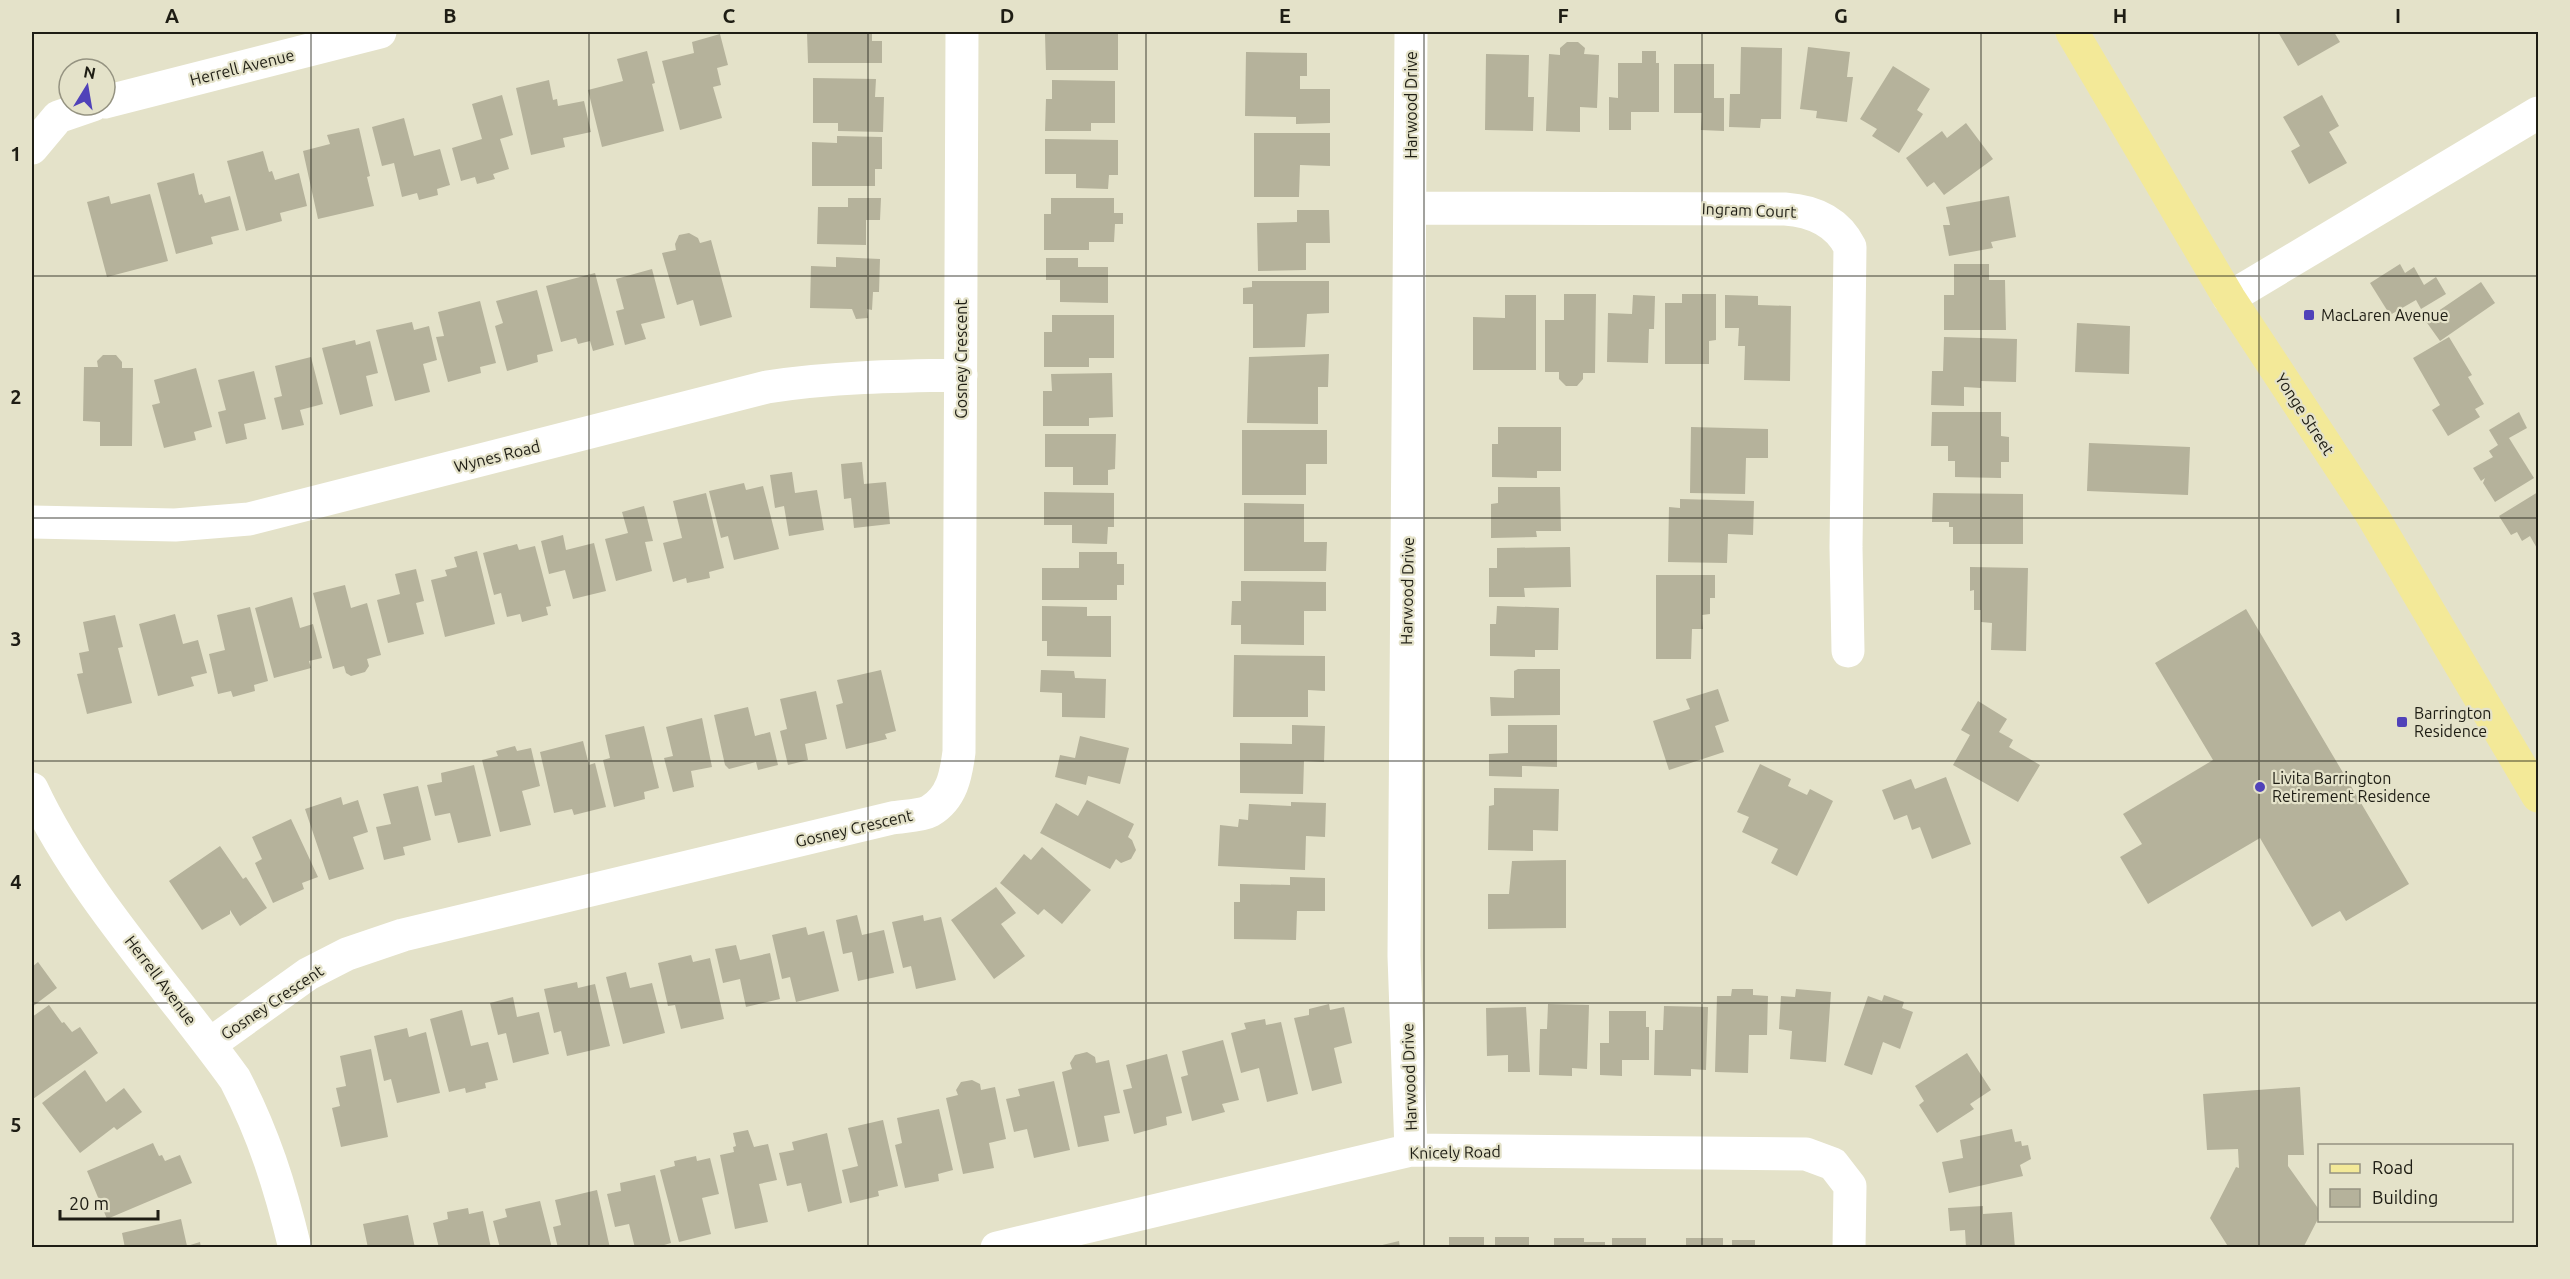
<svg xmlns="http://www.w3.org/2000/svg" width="2570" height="1279" font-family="Ubuntu,sans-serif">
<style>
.building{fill:#b5b29b}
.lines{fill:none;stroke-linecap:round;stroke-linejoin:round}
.street{stroke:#fff;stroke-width:33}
.primary{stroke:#f3e998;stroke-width:33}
.grid{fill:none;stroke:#1e1d14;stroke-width:1.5;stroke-opacity:0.55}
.poi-dot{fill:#5042b9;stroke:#e4e2c9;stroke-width:2}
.labels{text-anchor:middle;stroke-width:4.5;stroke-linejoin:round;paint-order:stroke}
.street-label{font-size:16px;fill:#1e1d14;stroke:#e4e2c9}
.poi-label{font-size:16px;fill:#1e1d14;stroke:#e4e2c9;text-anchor:start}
.neatline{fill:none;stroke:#1e1d14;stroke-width:2}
.grid-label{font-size:20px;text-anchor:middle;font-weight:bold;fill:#1e1d14}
</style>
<rect width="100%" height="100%" fill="#e4e2c9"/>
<path class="building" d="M807,32H872V41H882V63H808Z
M1076,32L1118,34V70H1046L1045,34H1076Z
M2278,32H2334L2340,42L2298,66Z
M720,34L728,65L717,68L721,85L713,87L722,118L680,130L662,61L694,53L692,42Z
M1567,42H1578L1585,48L1584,54L1599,55L1597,108L1580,107V132L1546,131L1549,54L1560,55V48Z
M1741,47L1782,48L1781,119H1761L1760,128L1729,127L1730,94H1740Z
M1808,47L1850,52L1847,77H1853L1847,122L1816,118L1817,111L1800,109Z
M647,51L655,83L652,84L664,131L602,147L588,90L623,81L617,59Z
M1642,51H1656V63H1659V112H1631V130H1609V97L1618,98V63H1642Z
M1246,52L1307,53V76H1300V89H1330V123L1296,124V117L1245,116Z
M1486,54L1529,55L1528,97H1534L1533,131L1485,130Z
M1674,64H1714V98H1724V131L1701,130L1702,113H1674Z
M1893,66L1930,89L1917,110L1923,114L1899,153L1872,136L1877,129L1860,119Z
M813,78L876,79L875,97H884L883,132L838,131V123H813Z
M549,80L553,100L557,99L558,106L584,101L591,132L563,138L565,147L531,155L516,88Z
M1052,80L1115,81V123H1091V131H1045L1046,99H1052Z
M502,95L513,135L500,139L509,169L493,174L495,179L477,184L475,177L461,181L452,148L482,139L472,104Z
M2322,95L2339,126L2329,132L2347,163L2309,184L2291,151L2300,146L2283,117Z
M404,118L414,156L440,149L450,185L437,189L438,195L419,200L417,193L402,197L394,163L382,166L372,127Z
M1966,123L1993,159L1944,195L1934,182L1927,187L1906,158L1942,131L1947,138Z
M359,128L370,176L367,177L374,206L318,219L303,151L330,144L327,135Z
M1254,133H1330V166L1300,165L1299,197H1254Z
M837,136L882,137V169H875V186H812V142L837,143Z
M1045,139L1118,140V175H1109L1108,189L1076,188V174H1045Z
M263,151L269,172L272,171L275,180L299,173L307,206L280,213L282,221L246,231L227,161Z
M194,173L199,195L202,194L205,203L230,196L239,230L211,237L213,244L176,254L157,183Z
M150,194L168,261L107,277L87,202L109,196L111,204Z
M2009,196L2016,237L1991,242L1993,248L1949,256L1943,225H1950L1946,207Z
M848,198H881L880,220H866V245L817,244L818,207H848Z
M1051,198H1114V213H1123V224H1115L1114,242H1089V250H1044V214H1051Z
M1297,210H1329L1330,243H1306V270L1258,271L1257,223L1297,222Z
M689,233L698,238L700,243L711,240L732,317L700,326L693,300L677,305L662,253L676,250L675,244L679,235Z
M836,257L880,259L879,292H873L872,310L867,309L868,318L856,319L852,309L810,308L811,266L836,267Z
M1046,258H1078V267H1108V303L1060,302V280H1046Z
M1954,264H1989V280H2005L2006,330H1944V295H1954Z
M2400,264L2405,273L2414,267L2424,285L2436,277L2446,294L2421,309L2416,300L2390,315L2370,283Z
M652,269L665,318L641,324L646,339L625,345L616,311L624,309L616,279Z
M595,273L614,345L593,351L590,341L578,344L576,338L561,342L546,286Z
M1252,281H1329V313L1307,314L1305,347L1253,348V304H1243V288L1252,287Z
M2481,282L2495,303L2440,341L2425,320Z
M537,290L553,351L537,355L538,362L507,371L495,326L503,323L496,301Z
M1564,294H1596L1595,373H1583V379L1577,386H1566L1559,379V372H1545V320H1564Z
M1682,294H1716V340L1709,341V364H1665V303H1682Z
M1505,295H1536V370H1473V317L1505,318Z
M1633,295L1655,296L1654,329H1649L1648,363L1607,362L1608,313L1632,314Z
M1725,295L1758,296V305L1791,306L1790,381L1744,380L1745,346H1738L1739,328H1725Z
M480,301L496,363L480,367L481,373L448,382L436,337L444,336L438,312Z
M1052,315H1114V358H1089V367H1044V332H1052Z
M412,322L414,330L429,326L437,360L423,364L430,392L395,401L376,330Z
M2077,323L2130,326L2129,374L2075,372Z
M1944,337L2017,339L2016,382L1981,381V388L1964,387V406L1931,405L1932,371H1943Z
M2449,337L2472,375L2468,377L2484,404L2475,409L2480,417L2448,436L2432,410L2440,405L2413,358Z
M355,340L356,345L370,341L378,373L366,376L373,406L340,415L322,348Z
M1329,354L1328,387H1318V424L1247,423L1249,357Z
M103,355H116L122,362V368H133L132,446H100V422L83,421L84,367H98L97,361Z
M311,357L323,404L300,410L304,425L282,430L274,398L282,396L275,366Z
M196,368L212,427L194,432L196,440L164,448L152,405L160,403L154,380Z
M254,371L266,419L244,424L247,439L226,444L218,412L226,410L218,380Z
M1112,373L1113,417L1089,418V426H1043V391H1052L1051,374Z
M1932,412H2001V436L2009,437V462H2001V478L1955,477V461H1948V446H1931Z
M2519,412L2527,428L2509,438L2534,478L2495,502L2483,483L2485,478L2481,481L2473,468L2493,457L2489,451L2498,445L2489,430Z
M1498,427H1561V471H1537V478L1492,477V444H1498Z
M1691,427L1768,429V458H1746L1745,494L1690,493Z
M1242,430H1327V464H1306V495H1242Z
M1045,434H1116L1115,469L1108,470V485H1073V467H1045Z
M2089,443L2190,447L2188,495L2087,491Z
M862,462L864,484L886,482L890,524L854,528L851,498L844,499L841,464Z
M792,472L795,493L817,490L824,530L789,536L784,506L775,508L770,475Z
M744,483L746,490L763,486L779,549L734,560L728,536L721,538L709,491Z
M1498,487H1560L1561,531H1536L1537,537L1491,538V504L1498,503Z
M1044,492L1114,493V527H1108L1107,544L1072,543V525H1044Z
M2538,492V550L2530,536L2522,541L2517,532L2511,535L2499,516Z
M706,493L724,568L709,572L710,578L687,583L686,578L673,582L663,543L682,538L673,501Z
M1933,493L2023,494V544H1953V527H1949V522H1932Z
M1680,499L1754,501L1753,535L1728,534L1727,563L1668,562L1669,507L1680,508Z
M1244,503L1304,504V542H1327L1326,571H1244Z
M644,506L653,541L645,542L652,571L616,581L605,539L628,533L622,512Z
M563,535L566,550L594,543L606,591L573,599L565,570L549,574L541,541Z
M517,544L519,550L535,546L551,606L546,607L548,615L522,622L520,614L507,617L501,593L494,595L483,553Z
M1570,547L1571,587L1524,588L1525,597H1489V568H1497V548Z
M477,551L495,624L445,637L431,580L447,576L445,570L457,567L454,557Z
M1079,552H1117V564H1124V585H1117V600H1042V568H1079Z
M1970,567L2028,568L2026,651L1991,650L1992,623L1981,622V610H1974V590L1970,591Z
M416,569L424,601L416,603L424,634L388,643L377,600L400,594L395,574Z
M1656,575H1715V598H1710V614L1702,615L1703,629H1692L1691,659H1656Z
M1241,581L1326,582V611H1304V645L1241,644V625H1231L1232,601H1241Z
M345,585L351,608L367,603L381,655L367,659L369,666L365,672L351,676L346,673L344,666L333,669L313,593Z
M292,597L300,628L313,624L322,658L309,661L311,668L274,678L255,608Z
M1042,606L1087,607V616H1111V657L1047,656V641H1042Z
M1497,606L1559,608L1558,650H1535V657L1490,656V624H1496Z
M250,607L268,681L254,685L255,691L233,697L231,691L218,694L209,654L225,650L217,615Z
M2246,609L2409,884L2346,921L2340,911L2312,927L2260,838L2148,904L2120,857L2142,844L2123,814L2213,760L2155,663Z
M175,614L183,644L198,640L207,673L191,677L194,686L158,696L139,624Z
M115,615L123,647L118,648L132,703L87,714L77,674L83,673L79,653L89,651L83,622Z
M1234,655L1325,656V691L1308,690V717H1233Z
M1518,669H1560V715L1491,716L1490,697L1514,698V671Z
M881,670L896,731L885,734L887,739L846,749L836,705L843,703L837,680Z
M1041,670L1074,671L1075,678L1106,679L1105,718L1062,717V693L1040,692Z
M1718,689L1729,721L1715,726L1724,752L1669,770L1653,721L1690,709L1686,699Z
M816,691L827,739L805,744L808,760L788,765L780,731L787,729L780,699Z
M1978,701L2007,719L1999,732L2013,740L2009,747L2040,765L2018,802L1953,765L1970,735L1961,730Z
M748,707L755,736L770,732L778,765L758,770L756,762L729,769L725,765L714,715Z
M702,718L712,767L691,771L694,787L673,792L664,758L673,756L666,727Z
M1292,725L1325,726L1324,762L1304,761L1303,794L1240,793V743L1292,744Z
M1508,725H1557V767L1522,766V777L1489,776V754L1508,753Z
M644,726L659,788L644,792L645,799L614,807L603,760L610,758L605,735Z
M1080,736L1129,748L1120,784L1088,776L1086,785L1055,777L1060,755L1075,758Z
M583,741L589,765L595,763L606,807L574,815L572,809L554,813L540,752Z
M515,746L517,751L531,748L540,786L522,791L531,825L500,832L482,760L498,756L496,751Z
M1760,764L1791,779L1788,786L1807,795L1810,789L1833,801L1797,876L1771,863L1778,849L1742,832L1749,817L1737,812Z
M474,765L491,836L458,843L450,813L435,816L427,785L442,782L441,773Z
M1946,777L1971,844L1932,859L1920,827L1912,830L1907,815L1894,820L1882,790L1911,779L1915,789Z
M418,786L431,840L403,847L405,855L384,860L376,827L391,824L383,794Z
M1494,788L1559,789L1558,831L1533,830V851L1488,850L1489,806L1494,805Z
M341,797L343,805L358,800L368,832L353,837L364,869L329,880L305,809Z
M1087,800L1134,824L1128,837L1132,840L1136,850L1131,859L1121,863L1116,859L1110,869L1040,833L1056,803L1078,816Z
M1291,802L1326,803L1325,837L1306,836L1305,870L1218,866L1220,825L1238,827L1239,819L1248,820L1249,804L1291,806Z
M291,819L318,877L302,883L304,889L273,903L255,863L262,859L252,837Z
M220,846L243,879L246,877L267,908L240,926L230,910V914L202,930L169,881Z
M1042,847L1091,890L1062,924L1044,909L1038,915L1000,883L1024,854L1031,860Z
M1566,860V928L1488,929V894H1509L1512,861Z
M1290,877L1325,878V911H1297L1296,940L1234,939V902H1240V884L1290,885Z
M996,887L1016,913L1001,924L1025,956L994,979L951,920Z
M857,915L862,935L884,930L894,973L858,981L852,952L843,954L836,920Z
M923,915L924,921L941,917L956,980L916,989L911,966L903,968L892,922Z
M806,927L808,935L824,931L839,991L796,1002L790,977L782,979L772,935Z
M736,945L740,960L770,953L780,999L746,1007L740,979L723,983L715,949Z
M691,955L693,962L710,958L724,1019L681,1029L675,1005L668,1006L658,963Z
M38,962L57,988L32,1007V967Z
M626,972L630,988L652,983L665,1033L623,1044L606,977Z
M577,982L578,988L595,984L610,1046L567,1056L561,1031L554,1033L544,989Z
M1732,989H1753V995L1768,996L1767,1035H1749L1748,1073L1715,1072L1717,996H1731Z
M1796,989L1831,992L1826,1062L1790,1059L1792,1031L1779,1029L1781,996L1795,997Z
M1884,995L1904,1002L1902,1008L1913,1012L1900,1049L1883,1042L1872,1075L1844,1065L1868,996L1882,1001Z
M513,997L517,1017L539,1012L549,1054L513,1063L506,1033L498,1035L490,1003Z
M1329,1004L1330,1010L1344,1007L1352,1043L1334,1048L1342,1083L1312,1091L1294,1018L1309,1015V1009Z
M1548,1004L1589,1005L1587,1069L1572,1068V1076L1539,1075L1540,1029H1547Z
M49,1005L62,1023L64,1022L72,1032L80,1027L98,1053L33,1099L32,1017Z
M1664,1006L1708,1007L1706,1070L1691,1069V1076L1654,1075L1655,1030H1663Z
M1526,1007L1530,1072H1508V1055L1487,1056L1486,1008Z
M462,1010L471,1046L488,1042L498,1080L485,1083L486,1088L466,1093L465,1088L449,1092L430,1019Z
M1609,1011H1646V1027H1649V1060H1622V1076L1600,1075V1043H1609Z
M1265,1019L1266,1025L1281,1022L1298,1094L1267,1102L1259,1068L1241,1073L1231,1033L1246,1029L1244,1023Z
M407,1028L409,1037L426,1032L440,1093L397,1103L391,1079L384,1081L374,1036Z
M1223,1040L1239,1100L1222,1104L1225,1112L1192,1121L1181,1077L1188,1075L1182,1051Z
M371,1049L388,1137L341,1147L332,1108L340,1106L336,1088L346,1086L340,1056Z
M1087,1052L1095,1057L1096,1063L1109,1060L1120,1113L1104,1116L1109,1141L1078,1147L1062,1072L1072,1069L1070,1063L1075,1055Z
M1967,1053L1991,1090L1970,1104L1974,1109L1937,1133L1919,1105L1924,1101L1915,1086Z
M1167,1054L1182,1113L1166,1117L1167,1125L1134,1134L1123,1090L1132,1088L1126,1065Z
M85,1070L106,1102L124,1088L142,1112L117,1130L114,1127L80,1153L42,1103Z
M972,1080L980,1084L981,1090L995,1087L1006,1139L989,1143L994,1168L963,1174L946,1098L958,1095L956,1090L961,1082Z
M1054,1081L1070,1150L1034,1158L1027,1129L1014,1132L1006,1099L1020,1096L1018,1089Z
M2300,1087L2304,1155H2288V1166L2320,1211V1215L2303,1248H2229L2210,1218L2236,1167L2239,1168L2238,1149L2207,1150L2203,1094Z
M939,1109L953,1170L938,1174L939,1181L905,1188L895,1145L902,1143L897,1118Z
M883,1120L898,1186L878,1191L879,1196L850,1203L842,1170L858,1166L848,1128Z
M2012,1129L2015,1142L2021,1141L2022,1146L2028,1145L2031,1159L2020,1165L2023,1176L1949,1193L1942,1162L1963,1158L1960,1140Z
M748,1130L754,1147L768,1144L777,1180L759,1184L768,1222L735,1229L720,1155L734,1152L733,1147L736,1146L733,1133Z
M827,1133L842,1203L808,1212L801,1183L787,1186L779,1153L794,1150L792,1142Z
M153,1143L159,1156L162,1155L165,1161L180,1155L192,1183L107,1219L87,1171Z
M696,1156L697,1161L710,1158L719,1194L702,1198L711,1234L679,1242L660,1170L675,1166L674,1161Z
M655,1175L671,1243L654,1248H635L629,1224L615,1227L607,1194L621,1191L620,1183Z
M597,1190L610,1248H558L553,1227L561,1225L555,1200Z
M540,1201L552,1248H500L493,1221L507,1217L505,1209Z
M1983,1206V1214L2012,1212L2015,1248H1966L1965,1230L1950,1231L1948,1208Z
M468,1208L469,1214L483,1211L491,1248H439L433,1223L448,1219L447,1212Z
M408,1215L415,1248H368L363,1224Z
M181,1219L187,1246L200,1242L201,1248H125L122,1233Z
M1449,1237H1484V1248H1449Z
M1495,1237H1529V1245H1546V1248H1495Z
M1554,1238H1584V1242H1605V1248H1554Z
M1612,1238H1646V1248H1612Z
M1686,1238H1723V1248H1686Z
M1732,1240H1755V1248H1732Z
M1399,1241L1400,1248H1374V1247Z"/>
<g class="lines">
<path class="street" d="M1411,32L1404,956L1411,1150
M105,102L380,32
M32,148L58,117L93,105
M1410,208L1785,209C1813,211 1837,221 1850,247L1846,547L1848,651
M2229,298L2538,113
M32,522L175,525L249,519L767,387C831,377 896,376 961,375
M32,789C80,892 168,986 235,1079C264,1135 280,1186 295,1248
M210,1044L308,974L347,954L403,935L892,818C903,816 921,816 930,811C952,798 956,775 959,752L962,32
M997,1248L1411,1150L1806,1154L1833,1164L1850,1186L1849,1248"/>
<path class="primary" d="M2072,32L2229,298L2372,515L2538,796"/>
</g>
<path class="grid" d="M311,32V1248M589,32V1248M868,32V1248M1146,32V1248M1424,32V1248M1702,32V1248M1981,32V1248M2259,32V1248M32,276H2538M32,518H2538M32,761H2538M32,1003H2538"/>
<g class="poi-dot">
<rect x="2303" y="309" width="12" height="12" rx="3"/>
<rect x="2396" y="716" width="12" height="12" rx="3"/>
<circle cx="2260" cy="787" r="6"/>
</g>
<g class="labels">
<g class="street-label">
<text transform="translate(242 67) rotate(-14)" y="6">Herrell Avenue</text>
<text transform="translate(1411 105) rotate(-90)" y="6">Harwood Drive</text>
<text transform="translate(1749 210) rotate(2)" y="6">Ingram Court</text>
<text transform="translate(961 359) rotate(-90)" y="6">Gosney Crescent</text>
<text transform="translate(2305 414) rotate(57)" y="6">Yonge Street</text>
<text transform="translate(497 456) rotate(-14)" y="6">Wynes Road</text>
<text transform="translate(1407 591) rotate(-89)" y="6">Harwood Drive</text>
<text transform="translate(854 828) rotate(-13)" y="6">Gosney Crescent</text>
<text transform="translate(161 980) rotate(53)" y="6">Herrell Avenue</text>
<text transform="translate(272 1002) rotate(-34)" y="6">Gosney Crescent</text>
<text transform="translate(1409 1077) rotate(-92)" y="6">Harwood Drive</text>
<text transform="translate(1455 1152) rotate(-1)" y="6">Knicely Road</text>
</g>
<g class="poi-label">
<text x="2321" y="321">MacLaren Avenue</text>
<text x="2414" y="719">Barrington<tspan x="2414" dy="18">Residence</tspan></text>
<text x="2272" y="784">Livita Barrington<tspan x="2272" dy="18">Retirement Residence</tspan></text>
</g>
</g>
<rect width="2570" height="1279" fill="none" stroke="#e4e2c9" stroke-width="66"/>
<rect x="2318" y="1144" width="195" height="78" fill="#e4e2c9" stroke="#959381" stroke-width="1.5"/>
<rect x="2330" y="1164" width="30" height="9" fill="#f3e998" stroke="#959381" stroke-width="1.5"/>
<text x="2372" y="1174" font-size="18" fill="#1e1d14">Road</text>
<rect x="2330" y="1189" width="30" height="18" fill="#b5b29b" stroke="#959381" stroke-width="1.5"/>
<text x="2372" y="1204" font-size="18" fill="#1e1d14">Building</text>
<g transform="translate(87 87) rotate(11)"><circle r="28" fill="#e4e2c9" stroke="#959381" stroke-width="1.5"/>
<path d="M0-4.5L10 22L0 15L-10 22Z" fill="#5042b9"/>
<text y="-9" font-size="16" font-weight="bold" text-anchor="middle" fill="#1e1d14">N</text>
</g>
<path d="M60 1210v9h98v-9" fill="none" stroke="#1e1d14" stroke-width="3"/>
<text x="69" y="1210" font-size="18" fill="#1e1d14" stroke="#e4e2c9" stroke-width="4.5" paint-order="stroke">20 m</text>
<rect x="33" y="33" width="2504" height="1213" class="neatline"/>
<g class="grid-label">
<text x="172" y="23">A</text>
<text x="450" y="23">B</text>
<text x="729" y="23">C</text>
<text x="1007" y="23">D</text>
<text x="1285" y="23">E</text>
<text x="1563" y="23">F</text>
<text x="1841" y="23">G</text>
<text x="2120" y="23">H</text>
<text x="2398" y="23">I</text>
<text x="16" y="161">1</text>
<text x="16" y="404">2</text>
<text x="16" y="646">3</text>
<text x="16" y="889">4</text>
<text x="16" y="1132">5</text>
</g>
</svg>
